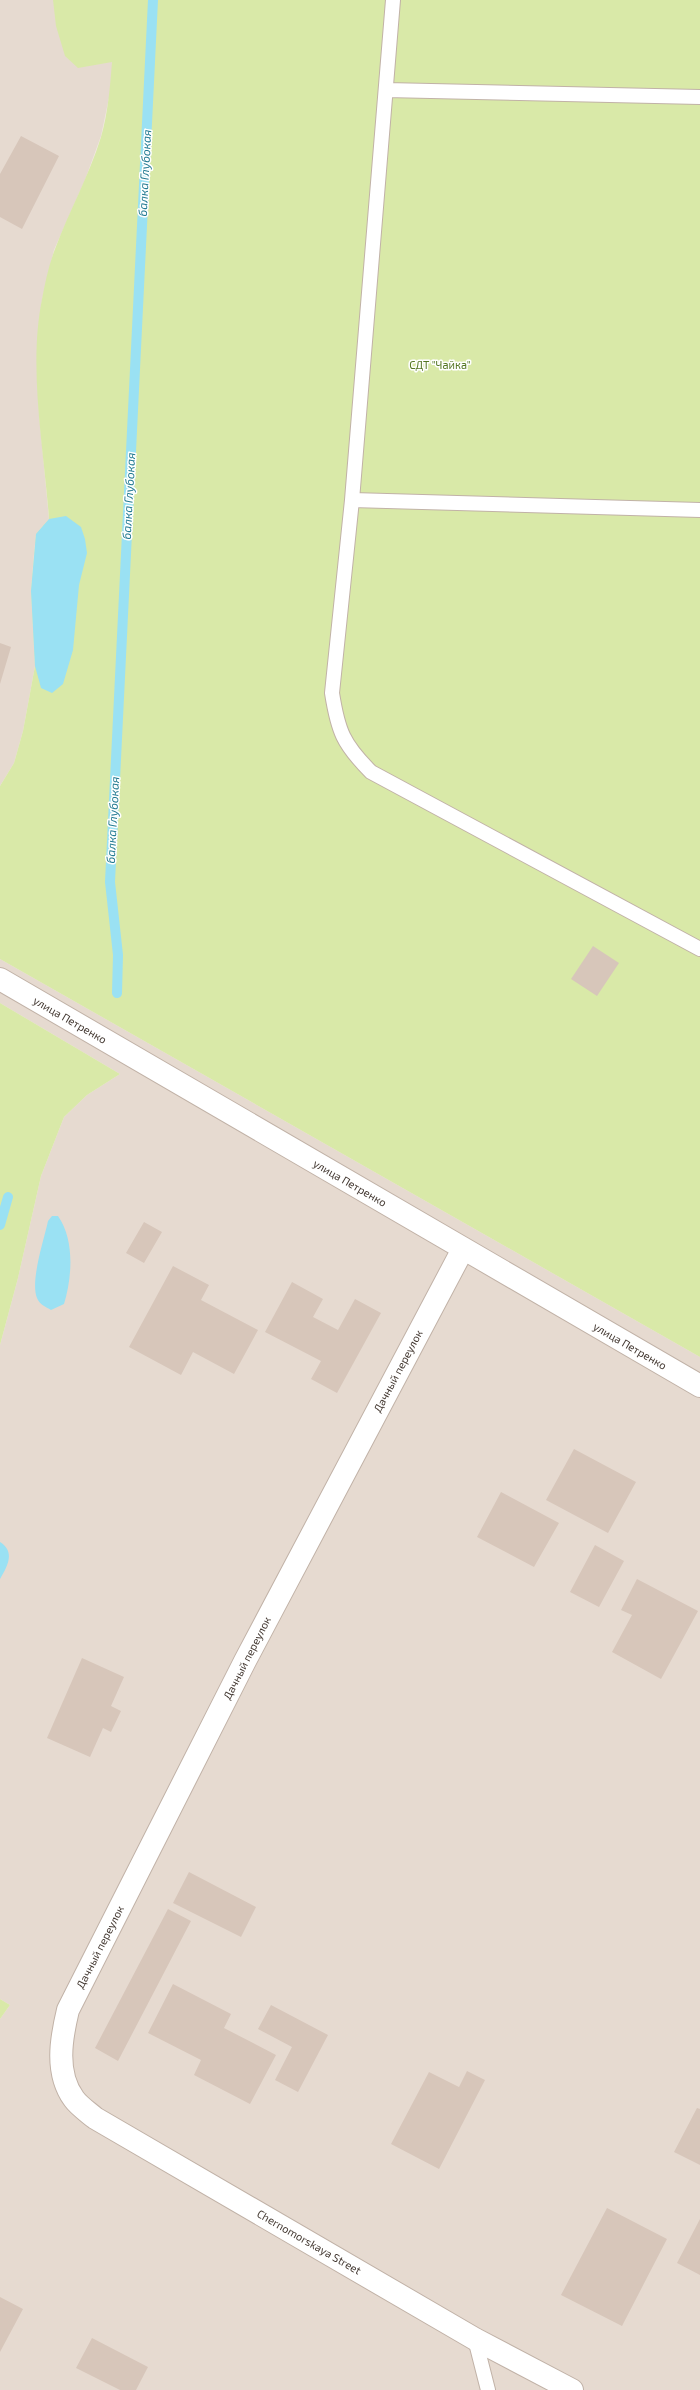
<svg xmlns="http://www.w3.org/2000/svg" width="700" height="2390" font-family="'Exo 2',sans-serif">
<style>
.residential{fill:#e6dad0}
.green{fill:#d9e9a8}
.water{fill:#9ae1f3}
.lines{fill:none;stroke-linecap:round;stroke-linejoin:round}
.stream{stroke:#9ae1f3;stroke-width:10}
.building{fill:#d7c6ba}
.service-casing{stroke:#c1b2a7;stroke-width:16}
.minor-casing{stroke:#c1b2a7;stroke-width:24}
.service{stroke:#fff;stroke-width:14}
.minor{stroke:#fff;stroke-width:22}
.labels{text-anchor:middle;stroke-width:3;stroke-linejoin:round;paint-order:stroke}
.park-label{font-size:11px;fill:#557724;stroke:#fff}
.street-label{font-size:11px;fill:#443932;stroke:#fff}
.water-label{font-size:12px;font-style:italic;fill:#237b93;stroke:#fff}
</style>
<rect width="100%" height="100%" fill="#f2eae2"/>
<path class="residential" d="M0,0H121L110,93L101,136L85,180L54,250L42,300L37,351L39,413L49,519L36,534L34,554L31,591L35,666L23,731L14,763L0,786Z
M0,959L700,1357V2390H0V2019L10,2005L0,1999V1345L18,1278L41,1176L64,1117L87,1095L120,1074L0,1003Z"/>
<path class="green" d="M53,0H700V1357L0,959V786L14,763L23,731L35,666L31,591L36,534L49,519C44,449 28,369 42,299C45,283 49,264 55,249C69,211 89,176 101,137C108,113 110,87 112,62L78,68L65,56L56,26Z
M0,1003L120,1074L87,1095L64,1117L41,1176L18,1278L0,1345Z
M0,1999L10,2005L0,2019Z"/>
<path class="water" d="M66,516L81,527L85,539L87,553L79,585L73,650L63,684L52,693L41,688L35,666L31,591L36,534L49,519Z
M52,1216H58C75,1240 72,1278 64,1304L51,1310C46,1307 39,1304 37,1298C30,1281 44,1240 48,1221Z
M0,1542C16,1552 7,1567 0,1579Z"/>
<g class="lines">
<path class="stream" d="M117,993L118,955L110,882L153,0
M0,1225L8,1197"/>
</g>
<path class="building" d="M21,136L59,156L22,229L0,217V174Z
M0,643L11,647L0,684Z
M593,946L619,963L597,996L571,979Z
M144,1222L162,1232L144,1263L126,1253Z
M173,1266L209,1285L201,1300L258,1330L234,1374L193,1352L181,1375L129,1347Z
M292,1282L323,1299L313,1317L338,1330L355,1299L381,1313L337,1393L311,1379L321,1361L265,1332Z
M574,1449L636,1482L608,1533L546,1500Z
M501,1492L559,1523L534,1567L477,1537Z
M595,1545L624,1561L599,1607L570,1592Z
M637,1579L698,1611L661,1679L612,1652L632,1615L621,1610Z
M82,1658L124,1677L111,1706L121,1711L111,1732L103,1728L90,1757L47,1738Z
M189,1872L256,1907L241,1937L173,1903Z
M168,1909L191,1921L118,2061L95,2048Z
M173,1984L231,2014L224,2028L276,2055L250,2104L194,2075L201,2060L148,2033Z
M271,2005L328,2035L298,2092L275,2080L292,2047L258,2029Z
M467,2071L485,2080L439,2169L391,2144L429,2072L459,2087Z
M697,2108L700,2109V2165L674,2152Z
M607,2208L667,2239L622,2326L561,2295Z
M700,2219V2275L677,2263Z
M0,2297L23,2309L0,2352Z
M92,2338L148,2367L136,2390H120L76,2368Z"/>
<g class="lines">
<defs>
<path id="service" d="M393,0L352,500L332,693C338,731 343,744 371,772L700,949
M386,90L700,97
M352,500L700,510
M475,2339L488,2390"/>
<path id="minor" d="M0,979L700,1386
M463,1249L245,1661L68,2010C61,2039 55,2073 74,2099C79,2106 88,2112 95,2118L475,2339L572,2390"/>
</defs>
<use href="#service" class="service-casing"/>
<use href="#minor" class="minor-casing"/>
<use href="#service" class="service"/>
<use href="#minor" class="minor"/>
</g>
<g class="labels">
<g class="park-label">
<text x="440" y="369">СДТ "Чайка"</text>
</g>
<g class="street-label">
<text transform="translate(70 1020) rotate(30)" y="4">улица Петренко</text>
<text transform="translate(350 1183) rotate(30)" y="4">улица Петренко</text>
<text transform="translate(630 1346) rotate(30)" y="4">улица Петренко</text>
<text transform="translate(398 1371) rotate(-62)" y="4">Дачный переулок</text>
<text transform="translate(247 1658) rotate(-63)" y="4">Дачный переулок</text>
<text transform="translate(100 1947) rotate(-63)" y="4">Дачный переулок</text>
<text transform="translate(309 2242) rotate(30)" y="4">Chernomorskaya Street</text>
</g>
<g class="water-label">
<text transform="translate(145 173) rotate(-87)" y="4">балка Глубокая</text>
<text transform="translate(129 496) rotate(-87)" y="4">балка Глубокая</text>
<text transform="translate(113 820) rotate(-87)" y="4">балка Глубокая</text>
</g>
</g>
</svg>
